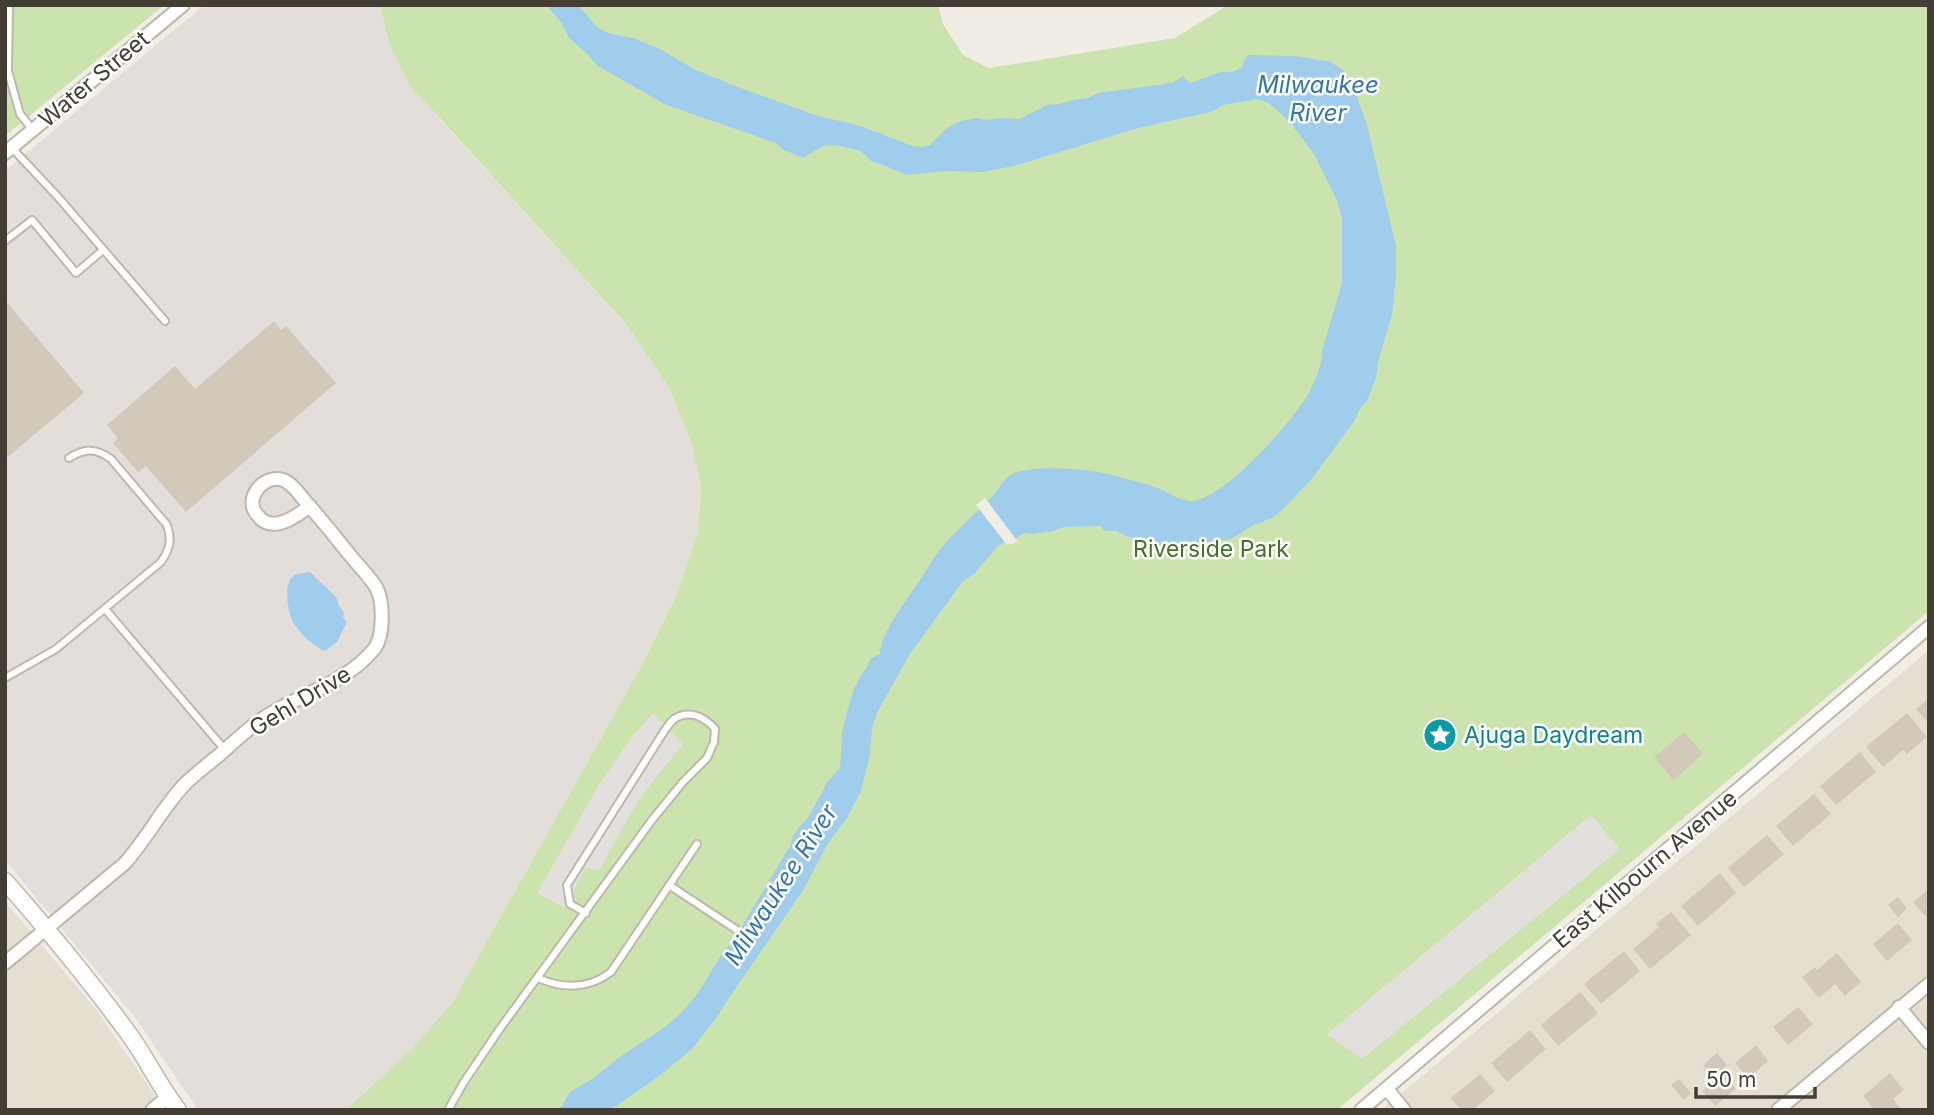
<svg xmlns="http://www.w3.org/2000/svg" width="1934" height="1115" font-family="Inter,sans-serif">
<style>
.residential{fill:#e5dfd2}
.industrial{fill:#e3ded9}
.green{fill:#cbe4ae}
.parking{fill:#e2dfdc}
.water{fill:#a1cdec}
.pier{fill:#f1ede4}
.building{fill:#d2c9ba}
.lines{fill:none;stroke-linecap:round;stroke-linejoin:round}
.service-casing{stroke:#bfb8aa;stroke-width:10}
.minor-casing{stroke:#bfb8aa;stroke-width:16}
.tertiary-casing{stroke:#bfb8aa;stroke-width:19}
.service{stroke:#fff;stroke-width:6}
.minor{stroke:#fff;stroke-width:12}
.tertiary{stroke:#fff;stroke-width:16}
.labels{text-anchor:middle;stroke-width:5;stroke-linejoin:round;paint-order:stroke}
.street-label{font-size:23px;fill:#433d34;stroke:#fff}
.park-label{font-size:23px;fill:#44712a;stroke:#fff}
.culture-label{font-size:23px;fill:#0d838f;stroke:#fff;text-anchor:start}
.water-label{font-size:24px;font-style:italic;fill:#3376a9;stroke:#fff}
</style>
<rect width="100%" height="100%" fill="#f1ede4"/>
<path class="residential" d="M1929,650V1110H1381L1421,1077Z
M5,902L94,1007L165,1110H5Z"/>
<path class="industrial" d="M204,5H380L389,43L437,116L626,324L670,389L692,445L701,488L698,532L678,592L642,665L454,1000L413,1048L346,1110H198L137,1020L5,860V171Z"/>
<path class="green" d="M5,5H164L5,136Z
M380,5H938L943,24L963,55L989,68L1175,38L1228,5H1929V611L1337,1110H346L413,1048L454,1000L642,665L678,592L698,532L701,488L692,445L670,389L626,324L410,85L389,43Z"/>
<path class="parking" d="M653,713L683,744L646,790L629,816L599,871L586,867L565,908L537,893L599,785L634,734Z
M1591,815L1620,849L1362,1059L1327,1034Z"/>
<path class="water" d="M546,5H578L598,28L611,34L633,38L660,49L694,69L738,87L818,116L858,125L912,146L922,147L930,145L947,128L961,121L977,118L986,120L1001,118L1019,119L1047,105L1060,104L1072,100L1088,98L1098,93L1172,83L1183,76L1190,83L1220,72H1232L1241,68L1247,55L1295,56L1331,62L1344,71L1352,83L1367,125L1396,246V276L1392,315L1379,358L1376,378L1367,401L1359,410L1355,420L1311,480L1284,508L1274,517L1252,526L1231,539L1172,547L1149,546L1116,531H1105L1100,526L1064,527L1053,531L1032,534L1024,533L1015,539L1004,542L998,546L974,574L963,581L910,654L878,711L872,728L870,754L861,791L847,818L828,843L804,889L731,995L717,1017L692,1049L658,1077L610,1110H556L562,1106L570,1092L592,1079L621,1056L665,1027L683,1011L698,993L723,952L732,943L790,846L793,836L800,826L808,818L828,781L840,768L842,733L847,712L854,689L861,675L866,669L871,658L880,654C880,631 913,593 925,572C944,539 965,524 991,498C998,491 1003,478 1012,474C1033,464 1090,469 1112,475C1127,479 1143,483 1158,488C1168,492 1180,501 1192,501C1223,500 1296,418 1310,391C1316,378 1322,365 1322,351L1342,283V217L1337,200L1314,154L1289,121L1270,104L1258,99L1223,105L1211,112L1138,128L1014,166L982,172L946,171L906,175L886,166L871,161L861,151L836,145L823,146L803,158L782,149L776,143L666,105L598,66L586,53L569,38L561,22Z
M310,572L336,597L340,608L344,612L343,617L347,622L337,642L325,651C314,647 297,631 292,620C288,610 283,584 293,576C298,573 304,573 310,572Z"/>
<path class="pier" d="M985,498L1018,542L1007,545L976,505Z"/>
<path class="building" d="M5,300L84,393L5,459Z
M274,321L281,330L286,326L336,383L186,512L146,466L138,472L113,443L118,438L107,425L175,366L195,389Z
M1929,698V724L1916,709Z
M1907,713L1927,737L1907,754L1903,750L1883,767L1866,747Z
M1684,732L1703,754L1673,780L1654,757Z
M1860,752L1876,772L1836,805L1820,786Z
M1814,794L1831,814L1793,846L1776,826Z
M1767,835L1784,854L1744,887L1728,868Z
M1720,873L1736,893L1698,926L1681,906Z
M1929,889V914L1926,917L1913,902Z
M1898,897L1907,908L1898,917L1888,905Z
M1671,912L1691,935L1650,969L1633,949L1659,927L1656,924Z
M1898,923L1912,940L1887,961L1873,944Z
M1624,951L1640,971L1601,1004L1584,984Z
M1837,953L1861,982L1845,996L1835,984L1819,998L1802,977L1815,967L1817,970Z
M1580,992L1598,1013L1558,1046L1541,1025Z
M1798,1007L1813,1024L1788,1045L1773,1027Z
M1530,1030L1546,1049L1507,1082L1491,1063Z
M1756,1045L1768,1061L1748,1078L1735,1063Z
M1717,1053L1727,1065L1713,1077L1703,1065Z
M1723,1073L1736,1089L1715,1106L1702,1091Z
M1890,1073L1904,1090L1893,1099L1902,1110H1874L1863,1096Z
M1480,1074L1495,1091L1473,1110H1461L1451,1098Z
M1679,1079L1691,1093L1684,1100L1671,1085Z"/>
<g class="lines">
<defs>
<path id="service" d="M9,5L8,71L20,114L33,130
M12,148L58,197L165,321
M5,241L32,220L76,273L103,250
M105,609L225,750
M5,678L56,649L161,562C170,549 172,540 167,525L111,459C96,448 85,448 69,458
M669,885L737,930
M538,978C563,989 589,989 611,972L697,844
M448,1110L464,1082L499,1030L652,820L683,782L707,758L714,742L715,729C705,717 689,709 674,719C670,722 666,729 663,733L567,885L570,904L586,913"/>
<path id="minor" d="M5,153L183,5
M5,963L124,864C147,839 162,808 185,784C195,774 207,765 218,756C231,745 244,732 258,722C296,694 344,686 374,649C384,637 384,601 376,587C369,576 358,565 349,554C335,536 320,518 305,501C300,495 294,486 287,482C271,472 249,489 253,507C254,512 259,517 262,520C277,531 298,515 310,506
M1899,1007L1929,1043
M1387,1089L1404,1110
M152,1110L168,1097
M1361,1110L1929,627
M1778,1110L1929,984"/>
<path id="tertiary" d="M5,881C49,931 92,983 131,1037C148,1061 160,1087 178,1110"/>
</defs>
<use href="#service" class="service-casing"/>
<use href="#minor" class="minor-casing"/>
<use href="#tertiary" class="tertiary-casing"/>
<use href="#service" class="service"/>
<use href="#minor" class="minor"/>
<use href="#tertiary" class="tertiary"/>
</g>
<defs>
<symbol id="sight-disc" viewBox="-11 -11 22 22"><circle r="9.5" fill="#0f9aa8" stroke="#fff"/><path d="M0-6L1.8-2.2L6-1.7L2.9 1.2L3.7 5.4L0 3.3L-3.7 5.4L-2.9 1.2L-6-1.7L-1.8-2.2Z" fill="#fff"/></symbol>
</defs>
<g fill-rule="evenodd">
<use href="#sight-disc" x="1421" y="716" width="38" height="38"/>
</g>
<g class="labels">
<g class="street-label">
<text transform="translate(94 79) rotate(-40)" y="8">Water Street</text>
<text transform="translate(300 701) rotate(-31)" y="8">Gehl Drive</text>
<text transform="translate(1645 869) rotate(-40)" y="8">East Kilbourn Avenue</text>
</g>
<g class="park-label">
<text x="1211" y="557">Riverside Park</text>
</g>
<g class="culture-label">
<text x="1464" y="743">Ajuga Daydream</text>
</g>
<g class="water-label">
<text x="1318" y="93">Milwaukee<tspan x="1318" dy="28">River</tspan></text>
<text transform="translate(781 885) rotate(-57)" y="8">Milwaukee River</text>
</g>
</g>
<rect width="1934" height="1115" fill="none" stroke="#433d34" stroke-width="14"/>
<path d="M1696 1087v10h119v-10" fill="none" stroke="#433d34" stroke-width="3.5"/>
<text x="1706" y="1087" font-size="21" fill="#433d34" stroke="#ffffff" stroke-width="5" paint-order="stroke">50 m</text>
</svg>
